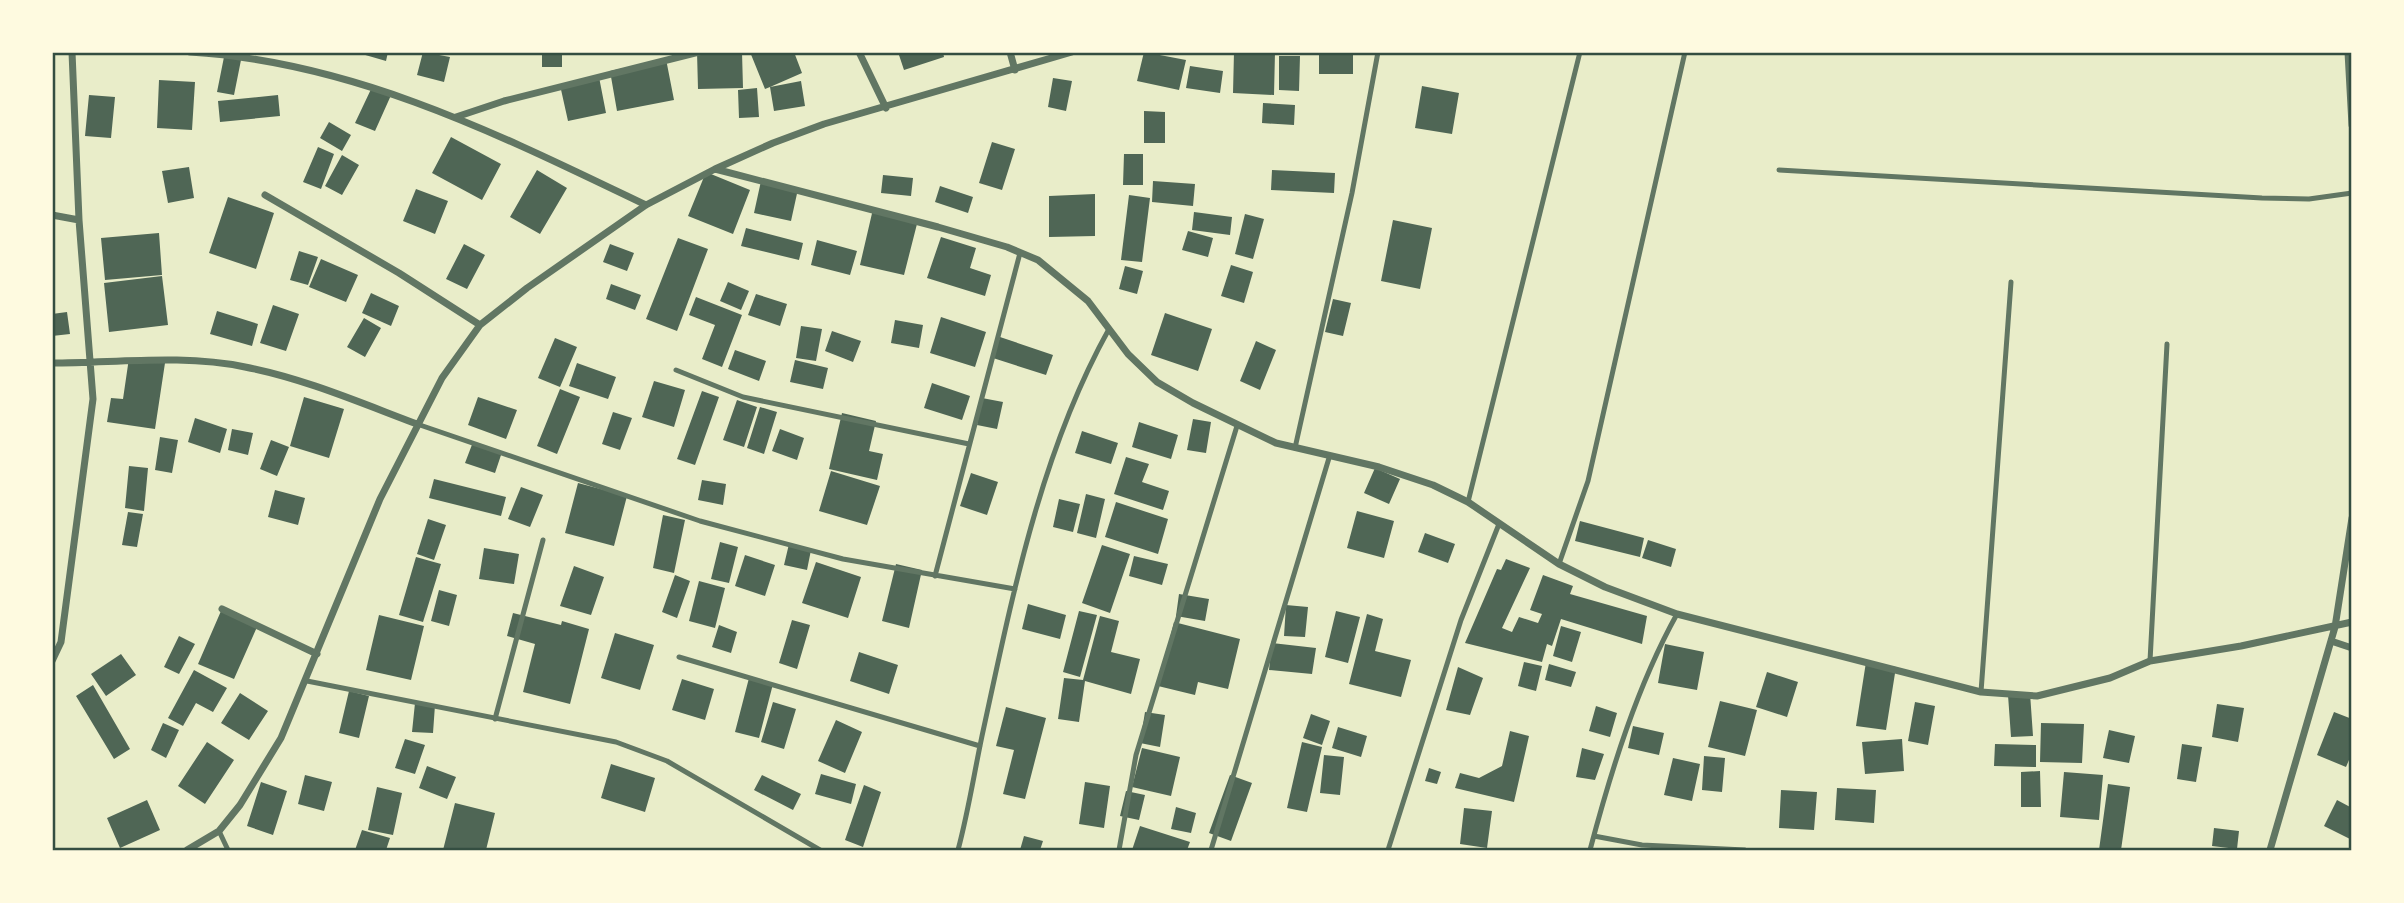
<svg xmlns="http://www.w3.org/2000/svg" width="2404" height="903" font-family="'Work Sans',sans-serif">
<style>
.building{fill:#4f6655}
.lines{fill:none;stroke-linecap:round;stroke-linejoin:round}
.service{stroke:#617663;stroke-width:5}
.minor{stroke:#617663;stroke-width:7}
.neatline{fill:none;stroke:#344e41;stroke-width:2.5}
</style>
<rect width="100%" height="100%" fill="#e9edc9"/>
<path class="building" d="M355,52H388L386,61Z
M423,52L450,57L444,82L417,75Z
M542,52H562V67H542Z
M697,52H742L743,88L698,89Z
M750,52H794L802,73L770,87L801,81L805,106L774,111L770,87L765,89Z
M898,52H943L944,57L904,70Z
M1144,52L1186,60L1179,90L1137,81Z
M1234,52H1275L1274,95L1233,93Z
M1319,52H1353V74H1319Z
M1279,56H1300L1299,91L1279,90Z
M224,57L241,60L234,95L217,92Z
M666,59L674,100L617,111L610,71Z
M1190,66L1223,71L1220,93L1186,88Z
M599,77L606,113L568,121L560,85Z
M1053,78L1072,81L1066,111L1048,107Z
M159,80L195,82L192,130L157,128Z
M373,85L392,93L375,131L355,123Z
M1422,86L1459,93L1452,134L1415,128Z
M757,88L759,117L739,118L738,90Z
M89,95L115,97L111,138L85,136Z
M278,95L280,116L220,122L218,101Z
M1263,103L1295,105L1294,125L1262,123Z
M1144,111L1165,112V143H1144Z
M329,122L351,135L342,151L320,138Z
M451,137L501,164L482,200L432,173Z
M992,142L1015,149L1002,190L979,183Z
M318,147L334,154L321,189L303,182Z
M1124,154H1143V185H1123Z
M342,155L359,165L342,195L325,186Z
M189,167L194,198L168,203L162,171Z
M537,170L567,188L540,234L510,217Z
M1272,170L1335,173L1334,193L1271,190Z
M706,172L750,190L733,234L688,216Z
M883,175L913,178L911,196L881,193Z
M761,181L798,189L791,221L754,213Z
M1153,181L1195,184L1193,206L1152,202Z
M940,186L973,197L968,213L935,202Z
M416,189L448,201L435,234L403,221Z
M1095,194V236L1049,237V196Z
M1129,195L1150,198L1142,262L1121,260Z
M228,197L274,213L256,269L209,253Z
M873,209L918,220L904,275L860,265Z
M1194,212L1232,217L1230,235L1192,230Z
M1245,214L1264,219L1253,259L1235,254Z
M1393,220L1432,228L1420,289L1381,281Z
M746,228L803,243L799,260L741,246Z
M1188,231L1213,238L1208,257L1182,250Z
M159,233L162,275L105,280L101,238Z
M941,237L976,248L970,268L991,275L985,296L927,278Z
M678,238L708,249L677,331L646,319Z
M817,240L857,251L850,275L811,265Z
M464,244L485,255L467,289L446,279Z
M610,244L634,253L627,271L603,262Z
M299,251L318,257L308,285L290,280Z
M321,259L358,275L346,302L309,287Z
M1231,265L1253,272L1244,303L1221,296Z
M1125,266L1143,271L1137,294L1119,289Z
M162,276L168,325L109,332L104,283Z
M728,282L749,291L741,310L720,301Z
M611,284L641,295L635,310L606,299Z
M371,293L399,306L391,326L362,313Z
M756,294L787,304L780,326L748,315Z
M696,297L742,315L722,367L702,359L715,325L689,315Z
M1333,299L1351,303L1343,336L1325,332Z
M273,305L299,314L286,351L260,343Z
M217,311L258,324L252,346L210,334Z
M67,312L70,334L52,336V314Z
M1165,313L1212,329L1198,371L1151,355Z
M941,317L986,332L975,367L930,353Z
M364,318L381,328L365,357L347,347Z
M895,320L923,325L919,348L891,343Z
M801,326L822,329L816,361L796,358Z
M832,331L861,341L853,362L825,351Z
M1000,337L1053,355L1046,375L993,358Z
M555,338L577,347L560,387L538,378Z
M1256,341L1276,350L1260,390L1240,381Z
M735,350L766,361L759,381L728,369Z
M129,358L165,363L155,429L107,422L111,398L123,399Z
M795,360L828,368L823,389L790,382Z
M577,363L616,377L608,399L569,386Z
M654,381L685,390L674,427L642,417Z
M932,383L970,396L962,420L924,408Z
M560,389L580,397L557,454L537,446Z
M702,391L719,397L695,465L677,459Z
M304,397L344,409L329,458L290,446Z
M478,397L517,410L506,439L468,425Z
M982,398L1003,402L997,429L977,425Z
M737,400L757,407L744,447L723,440Z
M760,407L777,412L764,454L747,448Z
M613,412L632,418L620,450L602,444Z
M842,413L876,421L869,451L883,454L877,480L829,469Z
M195,418L227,429L220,453L188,442Z
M1193,419L1211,422L1206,453L1187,450Z
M1139,422L1178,435L1171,459L1132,447Z
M232,429L253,433L248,455L228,450Z
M780,429L804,438L797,460L772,451Z
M1082,431L1118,443L1111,464L1075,453Z
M160,437L178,440L172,473L155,470Z
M271,440L289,447L277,476L260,469Z
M473,442L502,452L495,473L465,463Z
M1126,457L1149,464L1142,482L1169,491L1163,510L1114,494Z
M129,466L148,468L144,511L125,508Z
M1375,468L1400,479L1389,504L1364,493Z
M831,471L880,486L867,525L819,511Z
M971,473L998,482L987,515L960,506Z
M434,479L506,497L501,516L429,498Z
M702,480L726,484L723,505L698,500Z
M578,483L627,496L614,546L565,533Z
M521,487L543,495L530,527L508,519Z
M275,490L305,498L298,525L268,517Z
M1086,494L1105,499L1096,538L1077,533Z
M1059,499L1080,504L1073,532L1053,527Z
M1116,502L1168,519L1158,554L1105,537Z
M1357,511L1394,521L1384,558L1347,548Z
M128,512L143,514L137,547L122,545Z
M663,515L685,520L674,573L653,568Z
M428,519L446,525L434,560L417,554Z
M1580,521L1644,538L1640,557L1575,541Z
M1425,533L1455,544L1448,563L1418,552Z
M1648,540L1676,549L1671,567L1642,558Z
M720,542L738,547L729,583L711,579Z
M789,544L811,550L807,570L784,565Z
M1102,545L1130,554L1110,613L1082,603Z
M484,548L519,554L514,584L479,579Z
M745,555L775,565L765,596L735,586Z
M1134,556L1168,564L1162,585L1129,576Z
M416,557L441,564L423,622L399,615Z
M1506,559L1530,568L1502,628L1512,632L1519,617L1538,623L1542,614L1530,610L1543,575L1573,586L1570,594L1647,616L1642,644L1561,619L1552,646L1547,644L1542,662L1465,643L1497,569L1501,570Z
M816,562L861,577L848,618L802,603Z
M896,564L922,570L909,628L882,621Z
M574,566L604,577L591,615L560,606Z
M675,575L690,581L677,618L662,612Z
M699,581L725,588L715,628L689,621Z
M439,590L457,595L449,626L431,621Z
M1179,594L1209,599L1205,621L1176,616Z
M1028,604L1066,615L1060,639L1022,629Z
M1286,605L1308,607L1305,637L1284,636Z
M221,611L257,627L234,679L198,664Z
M1079,611L1097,615L1080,677L1063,672Z
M1336,611L1360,617L1348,663L1325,657Z
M513,613L561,625L562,621L589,629L570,704L523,692L535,644L507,636Z
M1367,614L1383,619L1375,651L1411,660L1401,697L1349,684Z
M379,615L424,626L411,680L366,670Z
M1100,616L1119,621L1111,652L1140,659L1131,694L1085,681L1079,722L1058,719L1064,678L1083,680Z
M792,620L810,625L797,669L779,663Z
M1174,622L1240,639L1228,689L1198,682L1195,695L1158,686Z
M719,625L737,632L731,653L712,647Z
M1561,626L1581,632L1572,662L1553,656Z
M615,633L654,645L640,690L601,678Z
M179,636L195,644L179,674L164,667Z
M1272,643L1316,648L1312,674L1269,670Z
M1665,644L1704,652L1697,690L1658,683Z
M859,652L898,665L889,694L850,681Z
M121,654L136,675L106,696L91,674Z
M1524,662L1542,666L1536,691L1518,686Z
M1866,662L1896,667L1886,730L1856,726Z
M1549,664L1576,672L1571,687L1545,680Z
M1458,667L1483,678L1470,715L1446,710Z
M194,670L227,688L213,712L196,703L183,726L168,718Z
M1767,672L1798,682L1787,717L1756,707Z
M749,678L773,684L759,738L735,732Z
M682,679L714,689L705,720L672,710Z
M93,685L130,749L114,759L76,696Z
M349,691L369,696L359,738L339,733Z
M240,693L268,711L249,740L221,723Z
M2030,693L2033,736L2011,737L2008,695Z
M1720,701L1757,710L1745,756L1708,747Z
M773,702L796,709L784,749L761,742Z
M1915,702L1935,706L1928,745L1908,741Z
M415,703L435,705L433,733L412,732Z
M2217,704L2244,708L2238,742L2212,737Z
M1596,706L1617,713L1610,737L1589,731Z
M1006,707L1046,718L1025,799L1003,794L1014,750L996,746Z
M1145,712L1165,715L1160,747L1140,743Z
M2334,712L2352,719V753L2346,767L2317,755Z
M1311,714L1330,721L1322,745L1303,738Z
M836,720L862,732L845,773L818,761Z
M163,723L179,730L166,758L151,750Z
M2041,723L2084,724L2082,763L2040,762Z
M1633,726L1664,733L1659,755L1628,748Z
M1338,727L1367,736L1361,757L1332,748Z
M2109,730L2135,736L2129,763L2103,758Z
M1510,731L1529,736L1514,802L1455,788L1460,773L1479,778L1502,766Z
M405,739L425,745L415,774L395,768Z
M1902,739L1904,771L1865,774L1862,742Z
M207,742L234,760L205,804L178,786Z
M1302,742L1322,747L1307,812L1287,808Z
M1995,744L2036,745V767L1994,766Z
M2182,744L2202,747L2196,782L2177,779Z
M1142,748L1180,757L1171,796L1132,787Z
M1582,748L1604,754L1595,780L1576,777Z
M1324,755L1344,757L1340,795L1320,793Z
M1704,756L1725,758L1722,792L1702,790Z
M1673,758L1700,764L1692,801L1664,795Z
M611,764L655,778L645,812L601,798Z
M427,766L456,777L447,799L419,788Z
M1429,768L1441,772L1437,784L1425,781Z
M2040,771L2041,807H2021V772Z
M2064,772L2103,775L2099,820L2060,817Z
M821,774L856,784L851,804L815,794Z
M305,775L332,782L324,811L298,804Z
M762,775L801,794L793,810L754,790Z
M1230,775L1252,783L1231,841L1209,833Z
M261,782L287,791L273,835L247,826Z
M1085,782L1110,786L1104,828L1079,824Z
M2108,784L2130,787L2121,850H2099Z
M864,785L881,792L863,847L845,840Z
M377,787L402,793L393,835L368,830Z
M1837,788L1876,790L1874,823L1835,820Z
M1781,790L1817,792L1814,830L1779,828Z
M1126,791L1145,795L1139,820L1120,816Z
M147,800L160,830L120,848L107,818Z
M2337,800L2352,808V840L2324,826Z
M455,803L495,813L486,850H443Z
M1176,807L1196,813L1191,833L1171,829Z
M1464,808L1492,811L1487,848L1460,844Z
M1140,826L1190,842L1187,850H1132Z
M2214,828L2239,831L2237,849L2212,846Z
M362,830L390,838L386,850H355Z
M1024,836L1043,841L1040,850H1020Z"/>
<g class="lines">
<path class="service" d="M1779,170L2262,198L2309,199L2352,193
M676,370L743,397L969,444
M417,424L700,521L843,559L1015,589
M1295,448L1352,193L1378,52
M1468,502L1580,52
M1559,564L1588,481L1685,52
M935,576L1020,253
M679,657L980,746
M2150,661L2167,344
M307,681L616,742L667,761L820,850
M1981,692L2011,282
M495,719L543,540
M219,831L228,850
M1594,836L1642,845L1745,850
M958,850C968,813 974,774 982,736C1012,598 1040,453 1109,329
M1119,850L1136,755L1237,426
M1211,850L1329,458
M1388,850L1461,620L1499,524
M1590,850C1611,771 1637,686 1677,614"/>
<path class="minor" d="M190,52C355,62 500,135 646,205
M859,52L886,108
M1010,52L1015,70
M2348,52L2352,125
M456,117L504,101L699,52
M715,169L938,227L1007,247L1038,260L1088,301L1128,354L1157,382L1193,403L1276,443L1379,467L1433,485L1468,502L1559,564L1605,587L1677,614L1981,692L2037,696L2110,678L2150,661L2241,646L2352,622
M265,195L399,273L480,325
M52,215L79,220
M52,363C115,363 183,354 245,367C303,378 361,403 417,424
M222,609L317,654
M2331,641L2352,648
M52,661L61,642L93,399L79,220L72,52
M187,850L219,831L240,805L281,738L380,499L442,378L480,325L527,288L646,205L715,169L773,143L824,124L1072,52
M2270,850L2335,627L2352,518"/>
</g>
<rect width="2404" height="903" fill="none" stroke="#fefae0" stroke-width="108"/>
<rect x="54" y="54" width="2296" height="795" class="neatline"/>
</svg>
